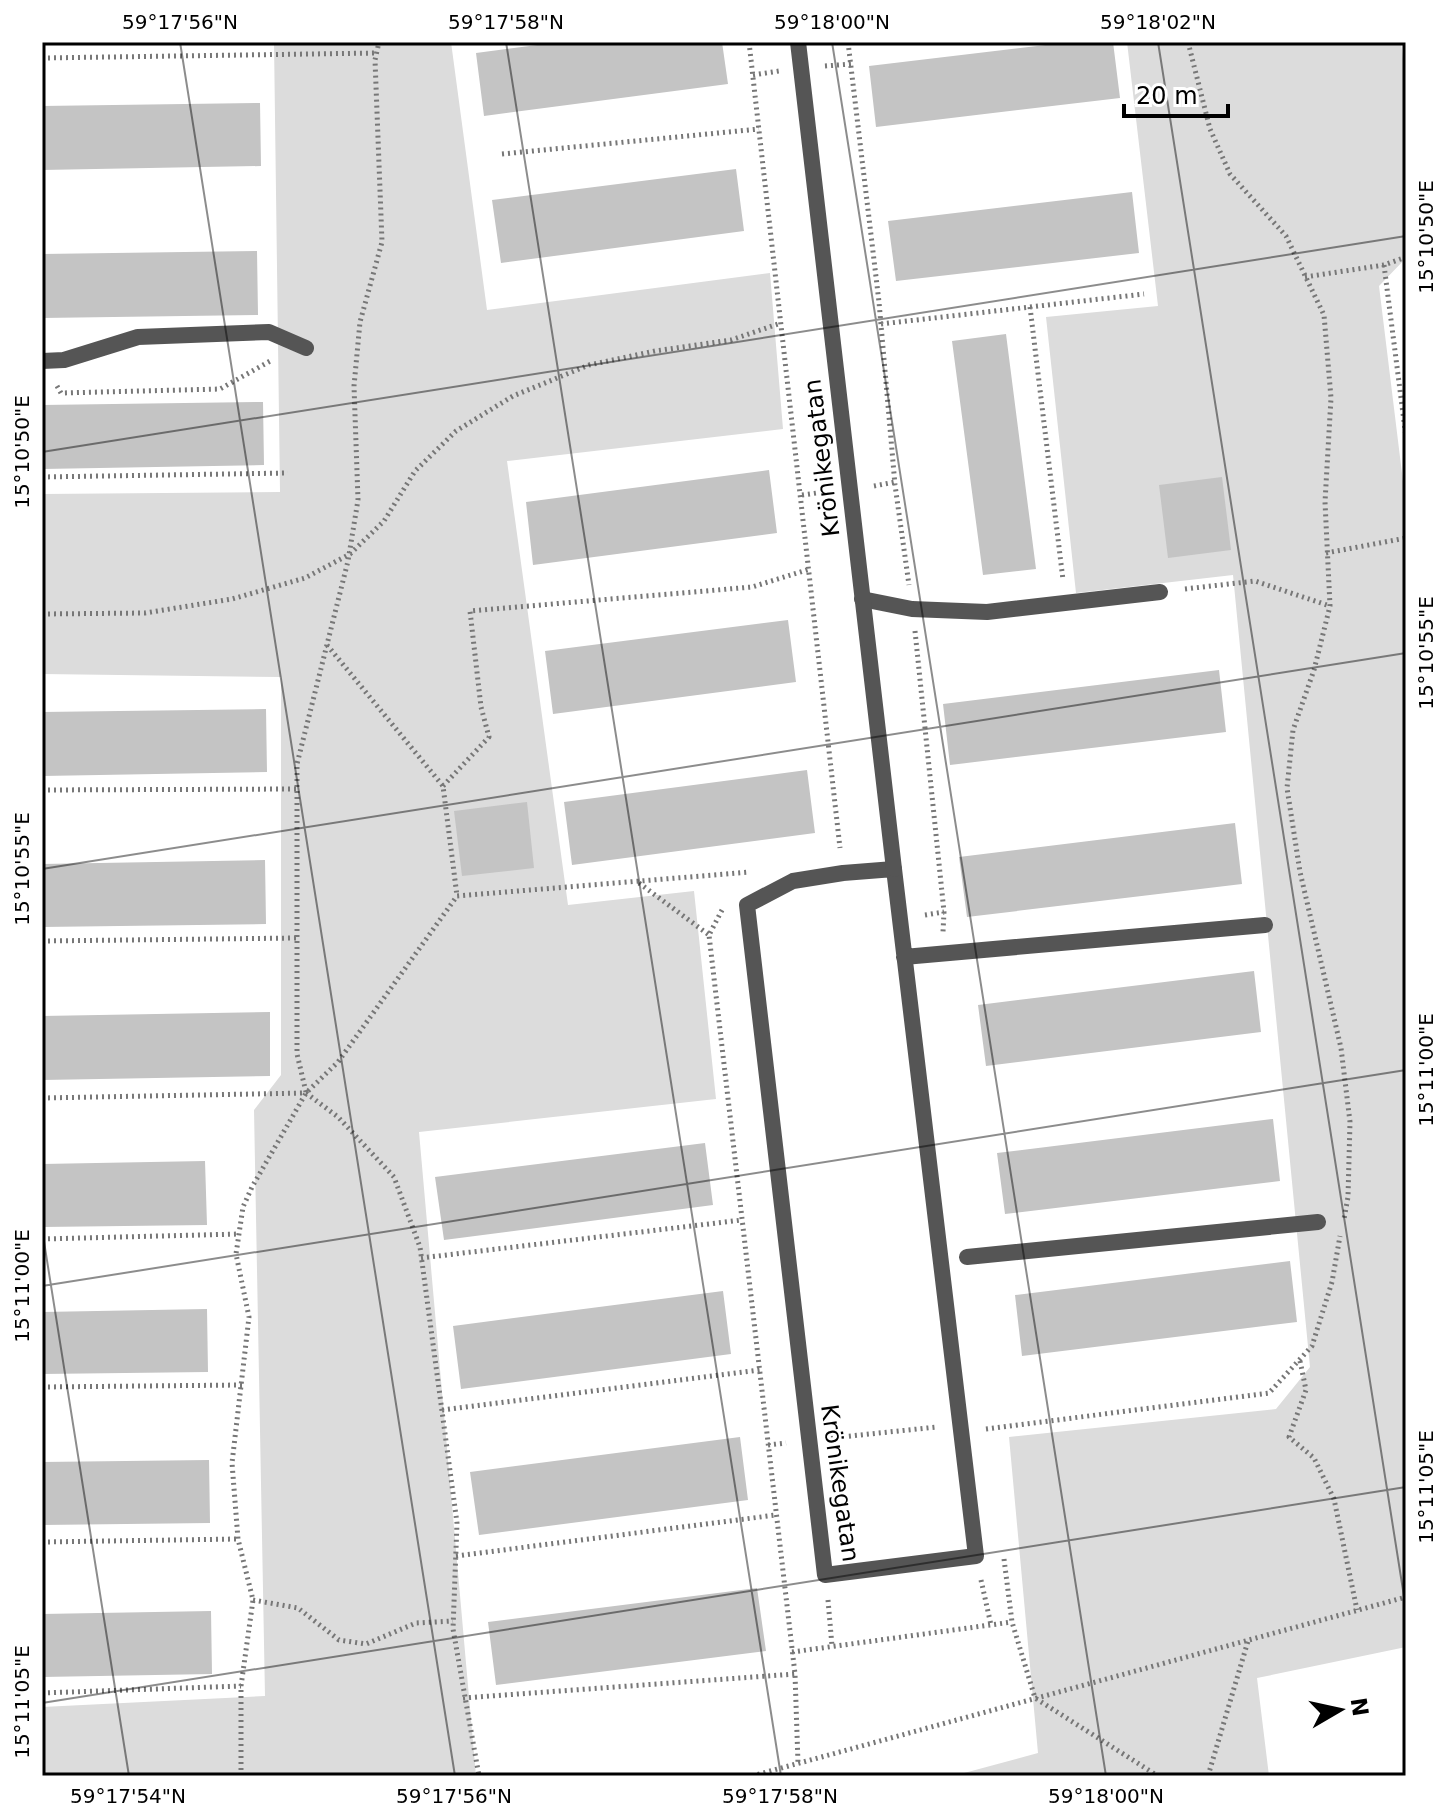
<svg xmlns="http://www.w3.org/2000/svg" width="1448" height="1818" font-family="'DejaVu Sans',sans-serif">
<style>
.green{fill:#dcdcdc}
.building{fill:#c4c4c4}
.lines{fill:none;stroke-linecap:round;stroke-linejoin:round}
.path{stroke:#777;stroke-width:5;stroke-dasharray:2 4;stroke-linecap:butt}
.service{stroke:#555;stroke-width:16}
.minor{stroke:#555;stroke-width:16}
.ticks{fill:none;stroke:#000;stroke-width:2;stroke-opacity:0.45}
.labels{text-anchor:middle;stroke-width:6;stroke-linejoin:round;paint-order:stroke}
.street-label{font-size:24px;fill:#000;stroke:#fff}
.neatline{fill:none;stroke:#000;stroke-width:3}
.ticks-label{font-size:20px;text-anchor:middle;fill:#000}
</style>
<rect width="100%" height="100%" fill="#fff"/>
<path class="green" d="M274,42H451L487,310L770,273L783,429L507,461L568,905L694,891L716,1099L419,1132L476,1776H42V1707L265,1696L254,1110L281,1075V677L42,674V494L280,492Z
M1127,42H1401L1406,84V258L1379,286L1406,506V1647L1257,1678L1269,1776H953L1038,1753L1009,1437L1276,1409L1310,1367L1233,575L1076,593L1046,317L1158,306Z"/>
<path class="building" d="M561,42H722L728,84L484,116L476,53Z
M1071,42H1113L1120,98L876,127L869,66Z
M260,103L261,166L42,170V106Z
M736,169L744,231L501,263L492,200Z
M1132,192L1139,253L896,281L888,221Z
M257,251L258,315L42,318V254Z
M1006,334L1036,569L983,575L952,341Z
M263,402L264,465L42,469V405Z
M769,470L777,533L533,565L526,502Z
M1222,477L1231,550L1168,558L1159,485Z
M788,620L796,682L553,714L545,651Z
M1219,670L1226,732L950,765L943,704Z
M266,709L267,772L42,776V712Z
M807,770L815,833L572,865L564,802Z
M527,802L534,868L462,876L454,811Z
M1235,823L1242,884L967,917L959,857Z
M265,860L266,924L42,927V864Z
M1254,971L1261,1032L986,1066L978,1005Z
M270,1012V1076L42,1080V1016Z
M1273,1119L1280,1181L1005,1214L997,1153Z
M705,1143L713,1205L444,1240L435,1177Z
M205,1161L207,1225L42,1227V1164Z
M1290,1261L1297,1322L1022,1356L1015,1295Z
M723,1291L731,1354L461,1389L453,1326Z
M207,1309L208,1372L42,1374V1312Z
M740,1437L748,1500L479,1535L470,1472Z
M209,1460L210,1523L42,1525V1462Z
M757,1588L766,1651L496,1685L488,1622Z
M211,1611L212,1674L42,1677V1614Z"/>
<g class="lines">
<path class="path" d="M749,42L840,848
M848,42L879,302L895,485L909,585
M1188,42L1210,129L1230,174L1286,236L1324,315L1331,398L1325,502L1330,606L1314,670L1293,730L1287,788L1300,872L1341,1048L1350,1122L1348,1197L1344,1219
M42,58L377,53
M825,66L851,64
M753,75L779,71
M502,154L759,129
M1384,265L1406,437
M1305,277L1384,265L1406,257
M1030,307L1063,580
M881,324L1144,294
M57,386L61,393L220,389L272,360
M42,477L288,473
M874,486L895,482
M802,495L824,492
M1326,553L1406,538
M1185,589L1255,581L1330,606
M42,614L145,613L232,599L305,578L350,554L384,521L415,471L456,431L513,396L589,365L655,351L731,340L781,323
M915,631L944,912L943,932
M327,645L443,786L457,896
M443,786L489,737L481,707L470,611L752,587L810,569
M42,790L297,789
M639,883L709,935
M722,910L709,935L795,1674L798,1763
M925,915L944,912
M42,941L297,938
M306,1092L297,1054V764L348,561L358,500L354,386L360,322L382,242L375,60L379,42
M42,1098L306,1093L338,1117L394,1177L420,1247L457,1523L453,1629L479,1776
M42,1239L239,1234
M421,1258L742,1220
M1300,1361L1306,1390L1289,1437L1314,1458L1334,1499L1357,1610
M42,1387L242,1385
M442,1410L760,1370
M986,1429L1269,1393L1312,1346L1332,1282L1340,1236
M831,1438L937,1427
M768,1445L786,1443
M42,1542L238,1539
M456,1556L776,1515
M1004,1559L1012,1622L1035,1698L1158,1776
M981,1580L991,1625
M253,1600L298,1608L339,1640L366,1644L416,1623L453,1621
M828,1600L832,1646
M792,1652L1012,1622
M42,1693L241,1686
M463,1698L795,1674
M241,1776V1686L253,1600L238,1539L232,1463L249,1317L236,1254L243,1207L252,1187L306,1093L338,1062L457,896L750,872
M752,1776L1406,1597
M1208,1776L1248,1641"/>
<path class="service" d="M42,361L64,360L138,337L269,332L306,348
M862,599L912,609L987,612L1160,592
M894,869L976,1556L825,1575L747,905L793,881L843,873Z
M904,957L1265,925
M967,1257L1318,1222"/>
<path class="minor" d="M798,42L894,869"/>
</g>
<path class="ticks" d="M180,42L455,1776M506,42L781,1776M832,42L1106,1776M1158,42L1406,1609M42,452L1406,236M42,869L1406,653M42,1229L129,1776M42,1286L1406,1070M42,1703L1406,1487"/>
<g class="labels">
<g class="street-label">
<text transform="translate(822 458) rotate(-97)" y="8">Krönikegatan</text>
<text transform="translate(840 1483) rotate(82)" y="8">Krönikegatan</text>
</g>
</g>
<rect width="1448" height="1818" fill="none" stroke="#ffffff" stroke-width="88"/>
<g transform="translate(1340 1710) rotate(81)" stroke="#ffffff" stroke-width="6" paint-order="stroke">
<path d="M0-6L14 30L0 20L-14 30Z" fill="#000000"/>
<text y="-12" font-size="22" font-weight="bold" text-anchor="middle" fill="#000000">N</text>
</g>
<path d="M1124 104v12h104v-12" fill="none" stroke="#000000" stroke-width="4"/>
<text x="1136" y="104" font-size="24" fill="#000000" stroke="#ffffff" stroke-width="6" paint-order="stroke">20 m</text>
<rect x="44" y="44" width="1360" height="1730" class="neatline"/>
<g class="ticks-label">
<text x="180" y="29">59°17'56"N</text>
<text x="506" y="29">59°17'58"N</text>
<text x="832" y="29">59°18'00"N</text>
<text x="1158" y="29">59°18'02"N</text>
<text transform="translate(1426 237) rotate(-90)" y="7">15°10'50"E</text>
<text transform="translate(22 452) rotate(-90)" y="7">15°10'50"E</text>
<text transform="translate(1426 653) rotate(-90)" y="7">15°10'55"E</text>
<text transform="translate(22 869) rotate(-90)" y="7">15°10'55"E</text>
<text transform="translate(1426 1070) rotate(-90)" y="7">15°11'00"E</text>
<text transform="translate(22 1286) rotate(-90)" y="7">15°11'00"E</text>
<text transform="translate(1426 1487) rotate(-90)" y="7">15°11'05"E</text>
<text transform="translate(22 1702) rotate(-90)" y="7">15°11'05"E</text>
<text x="128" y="1803">59°17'54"N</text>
<text x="454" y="1803">59°17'56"N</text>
<text x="780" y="1803">59°17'58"N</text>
<text x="1106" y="1803">59°18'00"N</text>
</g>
</svg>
